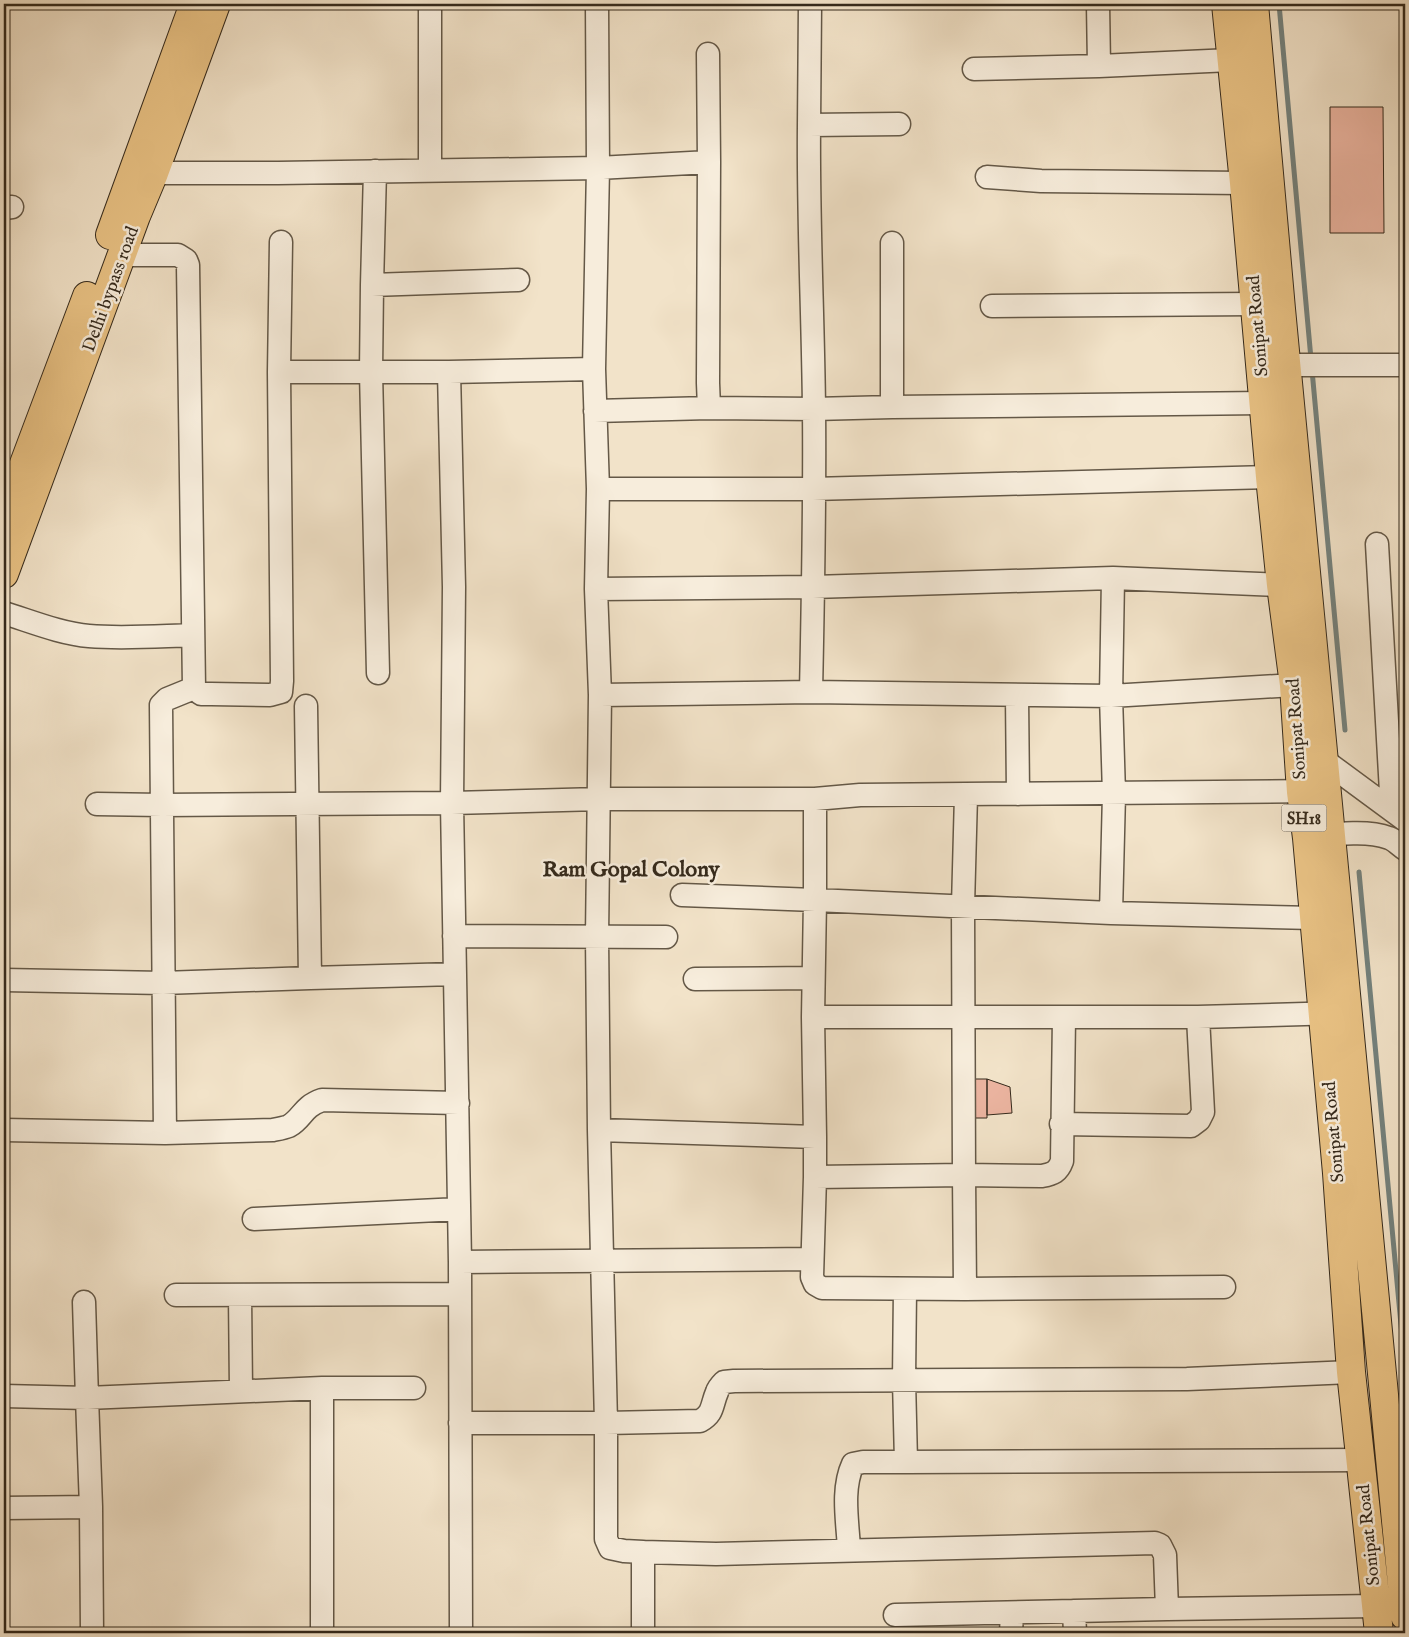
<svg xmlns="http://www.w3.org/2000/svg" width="1409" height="1637" font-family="'IM FELL English',serif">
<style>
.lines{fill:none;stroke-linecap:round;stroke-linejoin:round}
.stream{stroke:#74827e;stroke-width:5}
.building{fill:#ebb4a0;stroke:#352a1c}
.minor-casing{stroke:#645847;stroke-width:25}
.major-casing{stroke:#352a1c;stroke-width:30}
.minor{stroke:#f7eddc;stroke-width:22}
.major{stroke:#e9c284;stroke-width:28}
.labels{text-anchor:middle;stroke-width:5;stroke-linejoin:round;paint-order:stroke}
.shield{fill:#f7eddc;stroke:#6f6456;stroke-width:1}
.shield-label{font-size:16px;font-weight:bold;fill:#352a1c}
.street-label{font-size:18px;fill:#352a1c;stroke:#f7eddc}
.district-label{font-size:22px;font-weight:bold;fill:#352a1c;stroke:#f7eddc}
</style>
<rect width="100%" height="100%" fill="#f2e3c9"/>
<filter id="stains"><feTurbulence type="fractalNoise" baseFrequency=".004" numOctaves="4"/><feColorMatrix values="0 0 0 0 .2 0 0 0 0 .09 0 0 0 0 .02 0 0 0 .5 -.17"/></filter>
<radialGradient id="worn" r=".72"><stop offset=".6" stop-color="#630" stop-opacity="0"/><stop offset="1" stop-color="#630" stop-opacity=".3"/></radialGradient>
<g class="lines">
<path class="stream" d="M1279,4L1311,359
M1312,370L1345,730
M1359,872L1405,1368"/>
</g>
<path class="building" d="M1330,107H1383L1384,233H1330Z
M967,1079H987V1118H966Z
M987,1079L1010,1087L1012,1113L987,1115Z"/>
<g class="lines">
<defs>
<path id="minor" d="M430,4V170
M597,4L598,168L709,162
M1098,4L1099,66
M708,54L709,162L708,383L709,408
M974,69L1099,66L1231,60
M809,125L810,4
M375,171L372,285L371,372L378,673
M154,173H278L598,168L594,369
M987,177L1041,181L1244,183
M4,208L12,207
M892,243V407
M122,255H178L186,260L188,265L194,688
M372,285L518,280
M992,306L1255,304
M1269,368L1287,365H1405
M279,372L281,242
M595,411L709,408L814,409L892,407L1264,403
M598,489H813L1270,477
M1377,544L1392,810
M596,589L813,587L1113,578L1281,585
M4,613C30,621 62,634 89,636C123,639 159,636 193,635
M1294,685L1111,696L811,692L600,695L597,937L599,1130L815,1137L813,1017L815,900L1111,913L1313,918
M194,688L201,694H211L270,695L281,692L282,681L279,372H449
M811,692C813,598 815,503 814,409C813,314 808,220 809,125L899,124
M600,695L596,589L598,489L594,369L449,372L454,587L452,803L460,1262L812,1259
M1017,696L1018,794
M1325,761L1405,820
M97,804L162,805L452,803L599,799H815L860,795L1317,791
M1315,837C1338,834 1367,830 1389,838C1395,840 1400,846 1405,849
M682,895L815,900V799
M1111,913L1114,794L1111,696L1113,578
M454,936L666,937
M310,978L455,974
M695,979L813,978
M4,980L163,983L310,978L306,706
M813,1017H1198L1339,1013
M1061,1124L1191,1126L1199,1120L1203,1112L1198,1017
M4,1130L165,1133L273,1130C278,1129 284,1128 289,1126C303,1118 302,1107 322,1100L458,1103
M599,1130L606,1423V1539L610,1548L624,1551L643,1552
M165,1133L161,705L167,699L194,688
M815,1137V1177L964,1175L963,906L966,795
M815,1177L812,1277L815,1284L822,1288L965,1289L1224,1287
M254,1219L459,1209
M460,1262L461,1633
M905,1289L904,1380L906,1462L1360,1460
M965,1289L964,1175L1042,1176C1053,1174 1058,1172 1062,1161L1064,1017
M176,1295L460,1294
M240,1295L241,1391
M322,1388V1633
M4,1396L87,1398L84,1302
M460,1423H606L700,1421C714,1413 711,1406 717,1392C718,1388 721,1385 724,1382L734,1381L1187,1379L1351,1372
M4,1508L91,1507
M849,1550C848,1523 841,1490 853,1464L863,1462H906
M1074,1611L1075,1633
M895,1615L1167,1609
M92,1633L91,1507L87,1398L322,1388H414
M643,1633V1552L716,1554L1155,1543L1160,1545L1165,1555L1167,1609L1376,1606L1392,1604
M1011,1633L1012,1613"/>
<path id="major" d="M1226,4L1244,183L1270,477L1281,585L1294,685L1301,792L1307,838L1337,1173L1351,1372L1379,1633
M1254,4L1281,309L1405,1616
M110,235L194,4
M4,517L87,296
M4,574L136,216L154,173L216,4"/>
</defs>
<use href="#minor" class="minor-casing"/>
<use href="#major" class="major-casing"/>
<use href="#minor" class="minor"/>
<use href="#major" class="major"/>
</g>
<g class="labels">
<rect class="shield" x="1281.5" y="804.5" width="45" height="27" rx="4"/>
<g class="shield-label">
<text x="1304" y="824">SH18</text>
</g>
<g class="street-label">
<text transform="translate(110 289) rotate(-70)" y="6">Delhi bypass road</text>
<text transform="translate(1257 326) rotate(-95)" y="6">Sonipat Road</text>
<text transform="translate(1296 729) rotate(-94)" y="6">Sonipat Road</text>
<text transform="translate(1333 1132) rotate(-95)" y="6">Sonipat Road</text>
<text transform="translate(1368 1535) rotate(-96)" y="6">Sonipat Road</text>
</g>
<g class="district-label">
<text x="631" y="876">Ram Gopal Colony</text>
</g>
</g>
<rect width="1409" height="1637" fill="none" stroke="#f2e3c9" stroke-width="20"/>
<rect x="5" y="5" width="1399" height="1627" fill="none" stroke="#352a1c" stroke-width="2.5"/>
<rect x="10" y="10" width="1389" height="1617" fill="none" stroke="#352a1c"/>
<rect width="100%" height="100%" filter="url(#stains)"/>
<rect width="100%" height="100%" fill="url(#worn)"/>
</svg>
